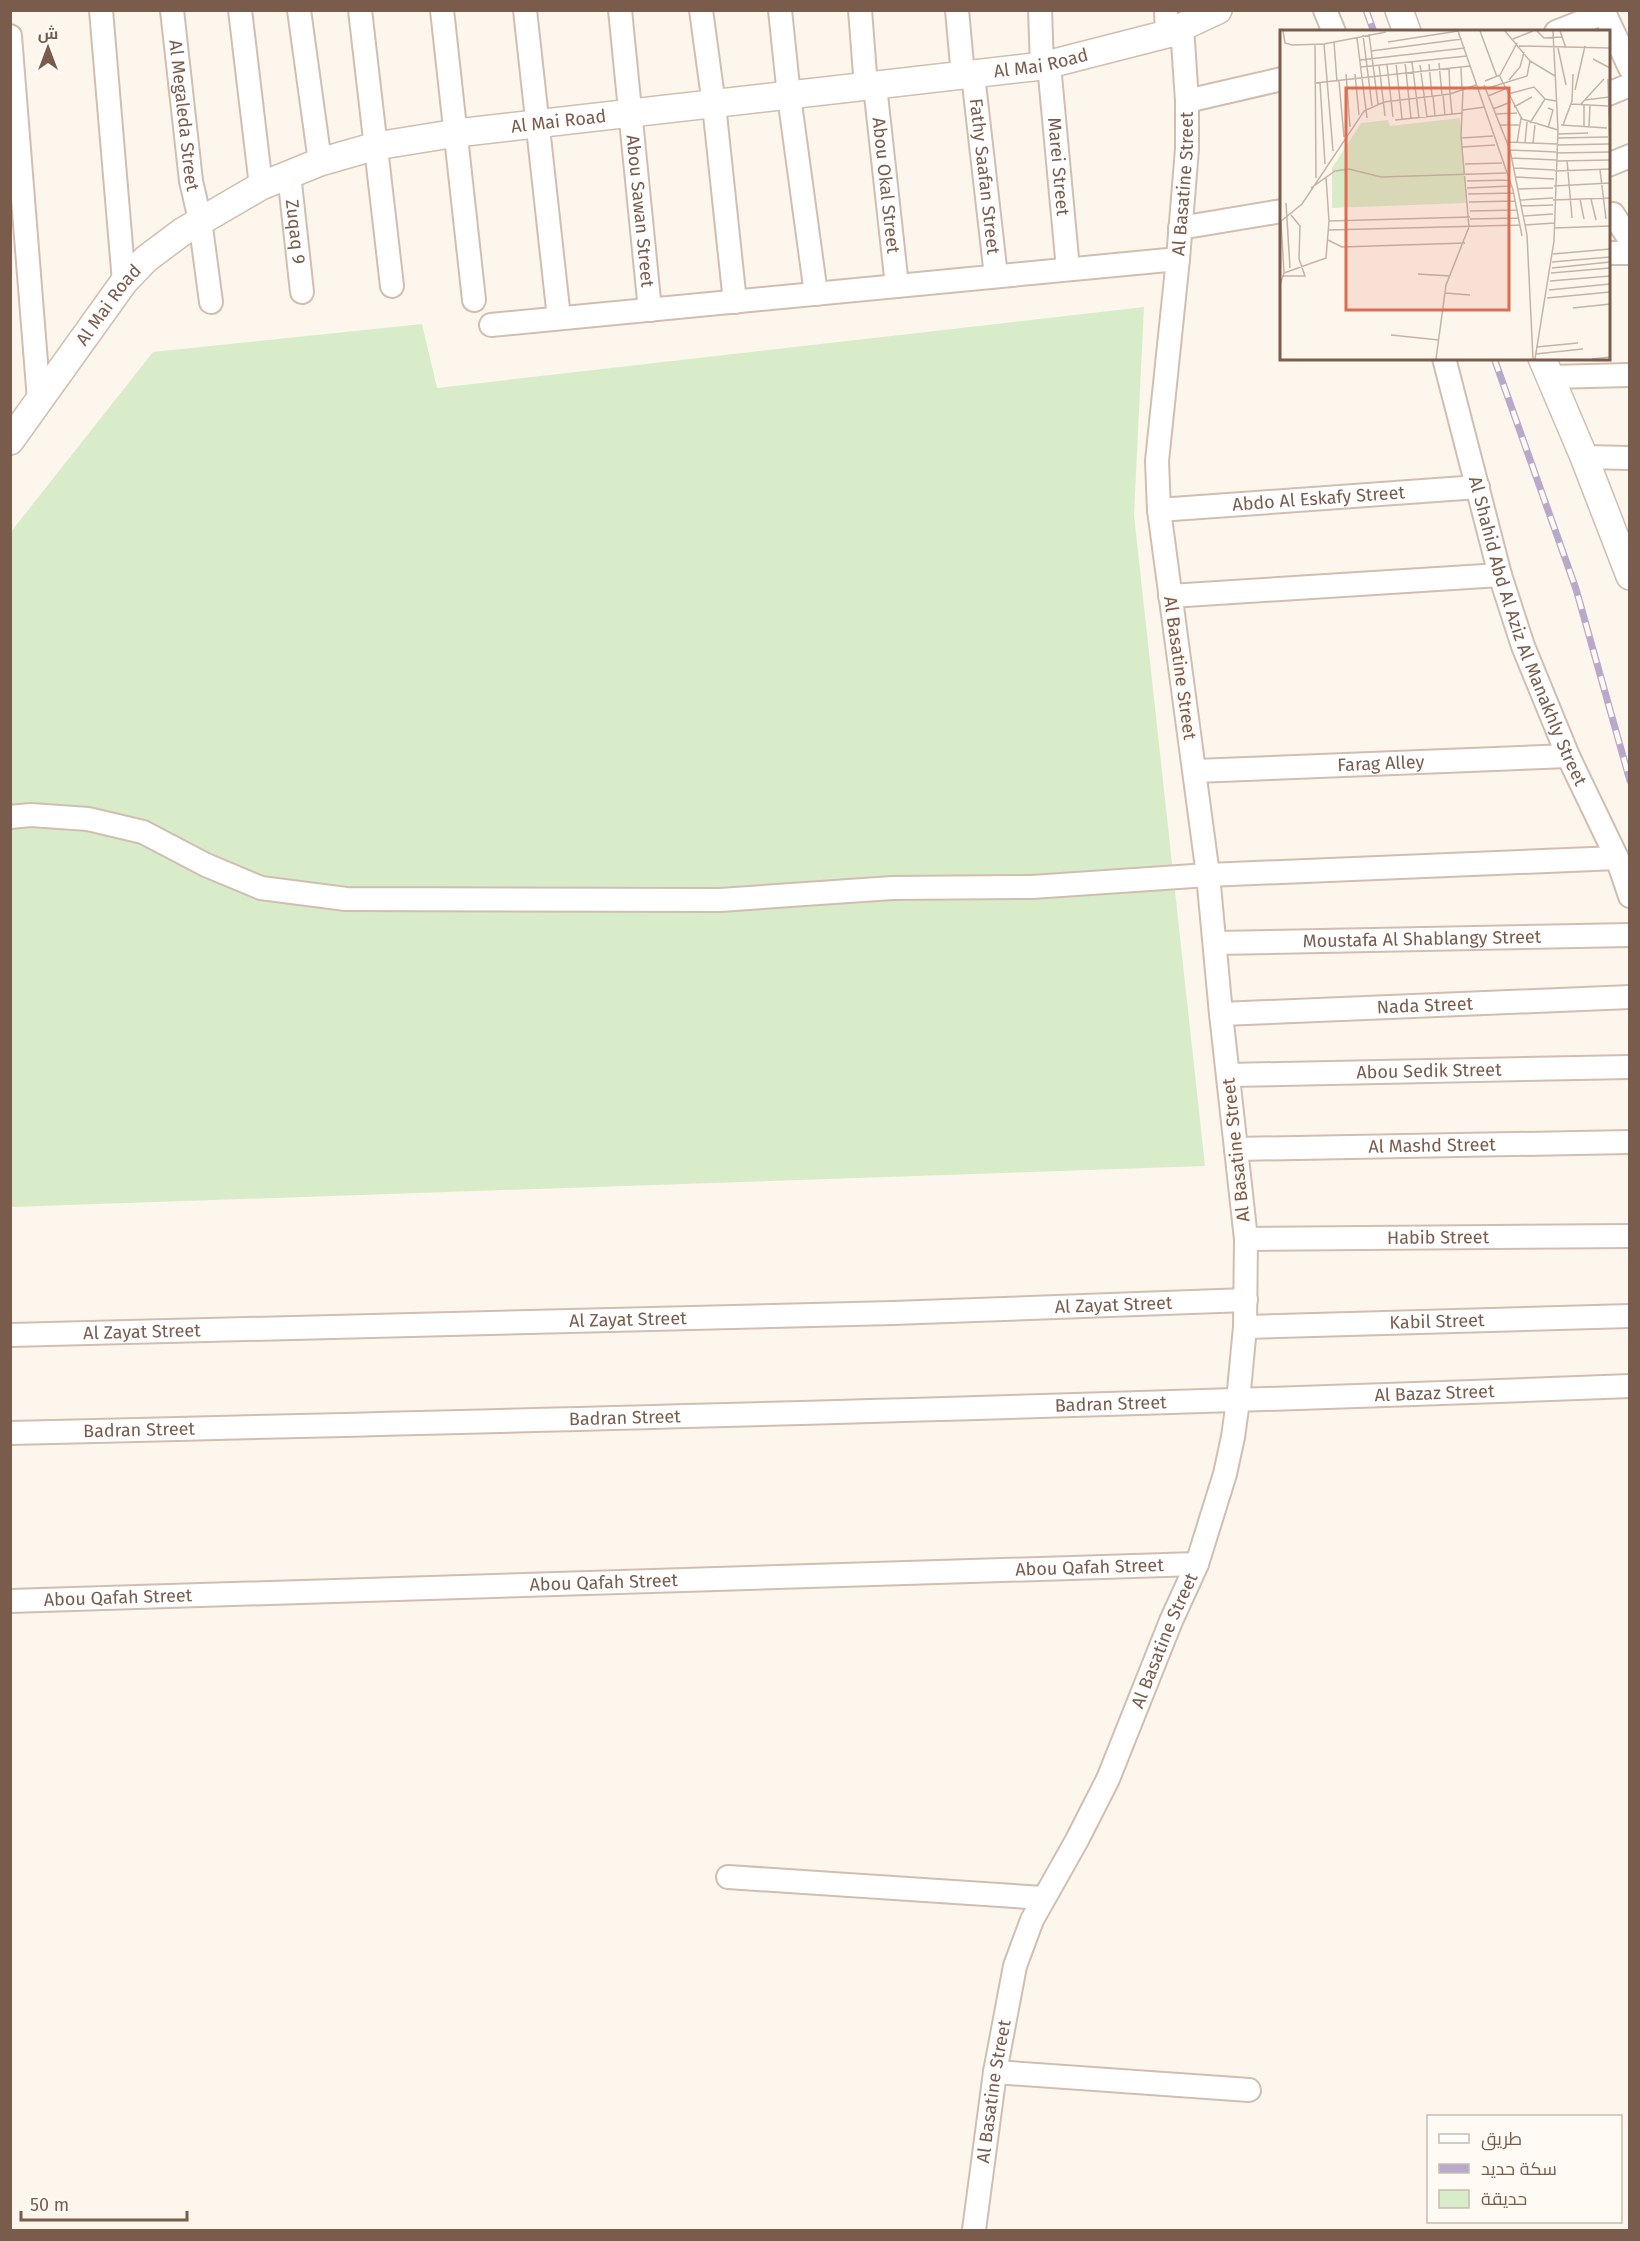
<svg xmlns="http://www.w3.org/2000/svg" width="1640" height="2241" font-family="'Fira Sans',Cairo,sans-serif">
<style>
.green{fill:#d8ecc9}
.lines{fill:none;stroke-linecap:round;stroke-linejoin:round}
.minor-casing{stroke:#d1beb0;stroke-width:26}
.tertiary-casing{stroke:#d1beb0;stroke-width:30}
.minor{stroke:#fff;stroke-width:22}
.tertiary{stroke:#fff;stroke-width:27}
.rail-casing{stroke:#b9a8c9;stroke-width:7}
.rail{stroke:#fffaf3;stroke-width:4.5;stroke-dasharray:14;stroke-linecap:butt}
.labels{text-anchor:middle;stroke-width:4.5;stroke-linejoin:round;paint-order:stroke}
.street-label{font-size:18px;fill:#7a5c4d;stroke:#fffaf3}
.inset-road{fill:none;stroke:#c5b3a7;stroke-width:1.5}
.view{fill:#dc6d51;fill-opacity:0.15;stroke:#dc6d51;stroke-width:3}
.inset-edge{fill:none;stroke:#7a5c4d;stroke-width:3}
</style>
<rect width="100%" height="100%" fill="#fdf6ec"/>
<path class="green" d="M1144,307L1134,515L1205,1166L11,1207L10,533L153,352L422,324L437,388Z"/>
<g class="lines">
<defs>
<g id="minor">
<path d="M101,10L124,282"/>
<path id="s1" d="M172,10L191,181L200,220L211,302"/>
<path d="M240,10L261,186"/>
<path d="M299,10L320,162"/>
<path d="M360,10L392,286"/>
<path d="M442,10L474,300"/>
<path d="M525,10L559,318"/>
<path id="s2" d="M620,10L650,310"/>
<path d="M701,10L714,105L735,302"/>
<path d="M780,10L789,96L816,294"/>
<path d="M860,10L866,87"/>
<path d="M957,10L963,76"/>
<path d="M1040,10L1042,66"/>
<path d="M1166,10L1167,34"/>
<path d="M1325,10L1334,32"/>
<path d="M1603,10L1630,68"/>
<path d="M1556,32L1604,13"/>
<path d="M10,36L39,400"/>
<path id="s3" d="M1049,65L1068,269"/>
<path id="s4" d="M973,75L996,276"/>
<path id="s5" d="M875,86L897,286"/>
<path d="M1608,94L1630,85"/>
<path d="M1187,101L1282,79"/>
<path d="M1608,165L1630,156"/>
<path id="s6" d="M289,174L302,292"/>
<path d="M1613,214L1630,240"/>
<path d="M1180,228L1282,211"/>
<path d="M1608,253H1630"/>
<path d="M491,325L1178,259"/>
<path id="s7" d="M1444,358L1500,575L1523,646L1568,756L1617,858L1630,896"/>
<path d="M1550,377L1630,375"/>
<path d="M1584,457L1630,458"/>
<path id="s8" d="M1159,510L1478,487"/>
<path d="M1170,596L1500,575"/>
<path id="s9" d="M1195,771L1568,756"/>
<path d="M10,817L31,815L88,819L143,832L206,865L261,888L346,899L720,900L892,888L1032,887L1208,875L1617,858"/>
<path id="s10" d="M1215,943L1630,935"/>
<path id="s11" d="M1221,1014L1630,997"/>
<path id="s12" d="M1228,1075L1630,1067"/>
<path id="s13" d="M1236,1149L1630,1142"/>
<path id="s14" d="M1246,1239L1630,1236"/>
<path id="s15" d="M1245,1327L1630,1316"/>
<path id="s16" d="M10,1335L893,1313L1246,1300"/>
<path id="s17" d="M10,1433C550,1420 1090,1407 1630,1386"/>
<path id="s18" d="M10,1601L1197,1564"/>
<path d="M728,1877L1043,1898"/>
<path d="M995,2072L1249,2090"/>
<path id="s19" d="M974,2230L995,2072L1015,1966L1032,1920L1077,1840L1108,1779L1171,1621L1197,1564L1225,1474L1233,1437L1238,1401L1245,1327L1246,1239L1221,1014L1208,875L1159,510L1157,461L1178,259L1187,149V101L1182,27"/>
</g>
<g id="tertiary">
<path d="M1399,10L1407,32"/>
<path d="M1542,358L1584,457L1630,576"/>
<path id="s20" d="M10,441L124,282L146,259L182,232L261,186L320,162L376,146L457,133L1042,66L1167,34L1218,10"/>
</g>
</defs>
<use href="#minor" class="minor-casing"/>
<use href="#tertiary" class="tertiary-casing"/>
<use href="#minor" class="minor"/>
<use href="#tertiary" class="tertiary"/>
<defs>
<path id="rail" d="M1366,10L1374,32
M1494,358L1576,589L1630,781"/>
</defs>
<use href="#rail" class="rail-casing"/>
<use href="#rail" class="rail"/>
</g>
<g class="labels">
<g class="street-label">
<text dy="6" stroke="none"><textPath href="#s20" startOffset="1156">Al Mai Road</textPath></text>
<text dy="6" stroke="none"><textPath href="#s1" startOffset="106">Al Megaleda Street</textPath></text>
<text dy="6" stroke="none"><textPath href="#s20" startOffset="670">Al Mai Road</textPath></text>
<text dy="6" stroke="none"><textPath href="#s3" startOffset="102">Marei Street</textPath></text>
<text dy="6" stroke="none"><textPath href="#s4" startOffset="102">Fathy Saafan Street</textPath></text>
<text dy="6" stroke="none"><textPath href="#s19" startOffset="2102">Al Basatine Street</textPath></text>
<text dy="6" stroke="none"><textPath href="#s5" startOffset="100">Abou Okal Street</textPath></text>
<text dy="6" stroke="none"><textPath href="#s2" startOffset="202">Abou Sawan Street</textPath></text>
<text dy="6" stroke="none"><textPath href="#s6" startOffset="58">Zuqaq 9</textPath></text>
<text dy="6" stroke="none"><textPath href="#s20" startOffset="168">Al Mai Road</textPath></text>
<text dy="6" stroke="none"><textPath href="#s8" startOffset="160">Abdo Al Eskafy Street</textPath></text>
<text dy="6" stroke="none"><textPath href="#s7" startOffset="286">Al Shahid Abd Al Aziz Al Manakhly Street</textPath></text>
<text transform="translate(1180 668) rotate(82)" y="6">Al Basatine Street</text>
<text dy="6" stroke="none"><textPath href="#s9" startOffset="186">Farag Alley</textPath></text>
<text dy="6" stroke="none"><textPath href="#s10" startOffset="207">Moustafa Al Shablangy Street</textPath></text>
<text dy="6" stroke="none"><textPath href="#s11" startOffset="204">Nada Street</textPath></text>
<text dy="6" stroke="none"><textPath href="#s12" startOffset="201">Abou Sedik Street</textPath></text>
<text dy="6" stroke="none"><textPath href="#s13" startOffset="196">Al Mashd Street</textPath></text>
<text transform="translate(1236 1150) rotate(-96)" y="6">Al Basatine Street</text>
<text dy="6" stroke="none"><textPath href="#s14" startOffset="192">Habib Street</textPath></text>
<text dy="6" stroke="none"><textPath href="#s16" startOffset="1104">Al Zayat Street</textPath></text>
<text dy="6" stroke="none"><textPath href="#s16" startOffset="618">Al Zayat Street</textPath></text>
<text dy="6" stroke="none"><textPath href="#s15" startOffset="192">Kabil Street</textPath></text>
<text dy="6" stroke="none"><textPath href="#s16" startOffset="132">Al Zayat Street</textPath></text>
<text dy="6" stroke="none"><textPath href="#s17" startOffset="1425">Al Bazaz Street</textPath></text>
<text dy="6" stroke="none"><textPath href="#s17" startOffset="1101">Badran Street</textPath></text>
<text dy="6" stroke="none"><textPath href="#s17" startOffset="615">Badran Street</textPath></text>
<text dy="6" stroke="none"><textPath href="#s17" startOffset="129">Badran Street</textPath></text>
<text dy="6" stroke="none"><textPath href="#s18" startOffset="1080">Abou Qafah Street</textPath></text>
<text dy="6" stroke="none"><textPath href="#s18" startOffset="594">Abou Qafah Street</textPath></text>
<text dy="6" stroke="none"><textPath href="#s18" startOffset="108">Abou Qafah Street</textPath></text>
<text dy="6" stroke="none"><textPath href="#s19" startOffset="626">Al Basatine Street</textPath></text>
<text dy="6" stroke="none"><textPath href="#s19" startOffset="140">Al Basatine Street</textPath></text>
</g>
</g>
<g transform="translate(1280 30)">
<rect width="330" height="330" fill="#fdf6ec"/>
<path d="M180,88L186,173L52,178V138L81,93L108,90L110,96Z" fill="#d8ecc9"/>
<path class="inset-road" d="M3,1L5,13L12,15L44,14L106,2M178,1L233,160L242,206M200,1L217,47M225,1L250,31L275,46M257,1L264,8L282,7M280,1L286,18M89,4L98,74M83,5L92,76M77,8L87,88M233,9L253,1M54,12L57,52M108,12L178,1M35,14L36,148M44,14L53,121M239,16L330,18M278,18L286,55M91,21L182,9M313,29L330,38M80,30L185,18M125,32L131,88M132,32L139,88M116,33L122,89M159,33L162,65M149,34L152,66M99,35L105,86M107,35L113,87M140,35L147,87M81,37L187,26M181,37L182,61M169,38L170,64M66,44L70,97M75,44L79,85M219,45L242,89L278,100M328,49L330,118M229,50L240,37L244,22M59,51L64,107M205,51L220,45L237,13M35,53L190,36M40,53L45,134M204,55L230,120L247,205L253,329M205,59L247,46L250,31M295,60L305,16M170,64L172,84M228,64L254,57L265,69L276,71M163,65L165,85M153,66L155,86M208,66L225,59M305,70L329,67M291,74L328,76M301,74L324,49M234,77L252,67M213,79L231,72M183,80L205,77M215,84L237,83M115,90L183,83M250,93L265,69M220,95H239M281,95L327,98M283,95L292,71L293,44M304,96V75M309,97L310,75M268,98L273,80L268,78M278,104L308,103M181,108L213,106M278,108L328,107M227,112L277,114M237,113L241,88M245,113L247,92M253,113L255,95M277,115L329,114M182,117L215,115M230,120L276,122M276,123L330,122M232,128L276,130M287,130L292,188M276,131L330,130M185,134L222,133M234,138L275,140M320,140L326,189M275,141L330,139M236,147L274,149M187,151L229,150M274,156L330,153M31,158L55,141L69,139L101,147L226,143M187,158L231,156M238,159L273,158M188,164L234,163M300,169L304,189M311,169L316,190M240,170L273,168M273,170L330,168M189,172L235,171M6,173L10,238M241,176L273,175M190,181L237,180M243,186L273,184M190,189L239,188M49,191L190,187M0,192L22,174L84,81L104,72L170,64L196,55M245,195L274,193M274,198L330,196M49,200L240,195M48,210L62,217L185,213M273,224L330,219M272,232L330,227M272,238L330,232M4,243L46,228L49,191L46,147M271,243L330,238M138,244L170,246M2,246H25L19,229L20,196L11,185M270,251L330,246M0,255L4,243L1,192M269,260L330,254M165,263L190,265M267,268L330,262M293,278L330,274M111,305L159,310M256,317L298,313M255,324L303,319M156,329L166,255L189,197L181,106L183,60M255,329L274,211L278,100L273,1M312,329L330,327"/>
<path class="view" d="M66,58H229V280H66Z"/>
<rect width="330" height="330" class="inset-edge"/>
</g>
<rect width="1640" height="2241" fill="none" stroke="#7a5c4d" stroke-width="24"/>
<rect x="1427" y="2115" width="195" height="108" fill="#fffaf3" stroke="#cabbb1" stroke-width="1.5"/>
<rect x="1439" y="2134" width="30" height="9" fill="#ffffff" stroke="#cabbb1" stroke-width="1.5"/>
<text x="1481" y="2145" font-size="18" fill="#7a5c4d">طريق</text>
<rect x="1439" y="2164" width="30" height="9" fill="#b9a8c9" stroke="#cabbb1" stroke-width="1.5"/>
<text x="1481" y="2175" font-size="18" fill="#7a5c4d">سكة حديد</text>
<rect x="1439" y="2190" width="30" height="18" fill="#d8ecc9" stroke="#cabbb1" stroke-width="1.5"/>
<text x="1481" y="2205" font-size="18" fill="#7a5c4d">حديقة</text>
<g transform="translate(48 48)" stroke="#fffaf3" stroke-width="4.5" paint-order="stroke">
<path d="M0-4.5L10 22L0 15L-10 22Z" fill="#7a5c4d"/>
<text y="-9" font-size="16" font-weight="bold" text-anchor="middle" fill="#7a5c4d">ش</text>
</g>
<path d="M21 2211v9h166v-9" fill="none" stroke="#7a5c4d" stroke-width="3"/>
<text x="30" y="2211" font-size="18" fill="#7a5c4d" stroke="#fffaf3" stroke-width="4.5" paint-order="stroke">50 m</text>
</svg>
